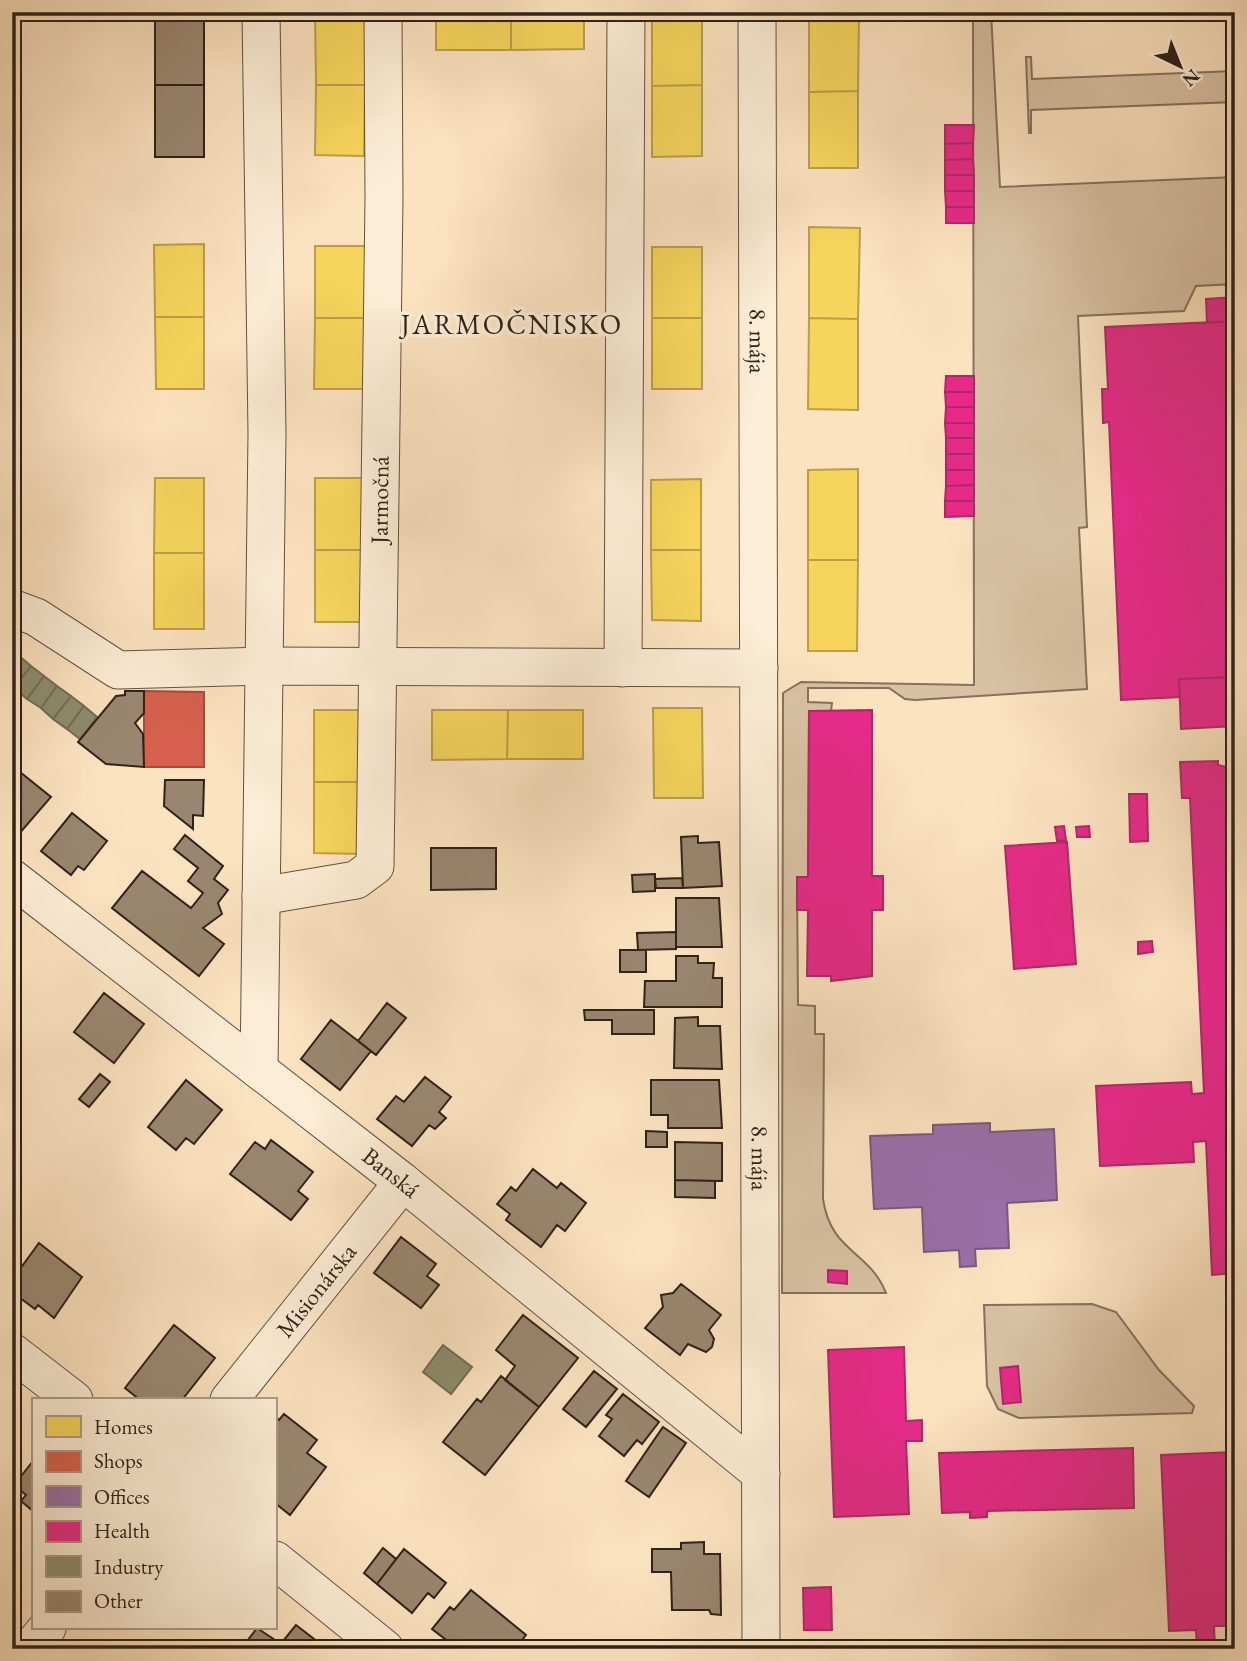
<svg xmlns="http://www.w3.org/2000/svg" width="1247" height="1661" font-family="'EB Garamond',serif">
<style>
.green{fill:#d9c2a4;stroke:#84725e;stroke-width:2}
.homes{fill:#f6d55c;stroke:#ba9f48;stroke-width:2}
.shops{fill:#d6604d;stroke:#a44d3d;stroke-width:2}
.offices{fill:#9970ab;stroke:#79597f;stroke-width:2}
.health{fill:#e7298a;stroke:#b02768;stroke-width:2}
.industry{fill:#8c8c6e;stroke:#706c54;stroke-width:2}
.building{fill:#9a8670;stroke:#2f2219;stroke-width:2}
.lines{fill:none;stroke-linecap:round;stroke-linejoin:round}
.minor-casing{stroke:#625243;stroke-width:39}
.minor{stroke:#fdedd6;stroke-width:37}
.labels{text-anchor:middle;stroke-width:7;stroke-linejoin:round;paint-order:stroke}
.street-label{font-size:24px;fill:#2f2219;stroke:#fdedd6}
.quarter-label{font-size:28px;letter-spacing:2px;fill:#2f2219;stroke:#fdedd6}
</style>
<rect width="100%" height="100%" fill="#fce3c0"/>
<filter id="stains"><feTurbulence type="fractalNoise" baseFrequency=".00286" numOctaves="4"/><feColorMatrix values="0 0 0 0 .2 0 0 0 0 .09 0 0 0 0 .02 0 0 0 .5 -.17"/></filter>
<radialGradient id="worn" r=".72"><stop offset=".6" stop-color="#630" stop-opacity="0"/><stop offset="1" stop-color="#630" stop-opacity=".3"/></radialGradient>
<path class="green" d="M973,12H991L1000,187L1235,177V284L1196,286L1184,311L1078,316L1087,527L1079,528L1087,689L915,700L905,699L889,688H808V702L832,703L831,711H809L808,877H797L798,1005L815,1006V1034H824L823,1199C831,1253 869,1250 886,1293H782L783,693L801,682L974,685Z
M1026,57H1031L1032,79L1235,71V102L1031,110V133H1029Z
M1092,1304L1116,1312L1159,1370L1194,1406L1192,1413L1019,1418L998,1409L987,1386L984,1305Z"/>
<path class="homes" d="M436,12H511V50H436Z
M511,12H584V49L511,50Z
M315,13L365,14V85H316Z
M652,14L702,15V85L652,86Z
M809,15H859L858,91L809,92Z
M316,85H365L364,156L315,155Z
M702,85V156L652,157V86Z
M858,91V168H809V92Z
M809,227L860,228L858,319L809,318Z
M204,244V317H155L154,245Z
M315,246H365V318H315Z
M652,247H702V318H652Z
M155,317H204V389H156Z
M315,318H365V389H314Z
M652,318H702V389H652Z
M809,318L858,319V410L808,409Z
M858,469V560H808V470Z
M155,478H204V553H154Z
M315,478H364V550H315Z
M701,479V550H651V480Z
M315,550H364V622H315Z
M651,550H701V621L652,620Z
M154,553H204V629H154Z
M808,560H858L857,651H808Z
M653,708H702L703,798H654Z
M314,710H363L364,782H314Z
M432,710H508L507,759L432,760Z
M508,710H583V759H507Z
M314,782H364L363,854L314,853Z"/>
<path class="shops" d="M144,691L204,692V767H144Z"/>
<path class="offices" d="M990,1123V1132L1054,1129L1057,1200L1007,1203L1009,1248L975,1249L976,1266L960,1267L959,1250L924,1252L922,1207L874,1209L870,1136L933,1134V1125Z"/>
<path class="health" d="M945,125H974L973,143L945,144Z
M973,143V159L945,160V144Z
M973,159L974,175H945V160Z
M945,175H974V191H945Z
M945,191H974V207H946Z
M946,207H974V223H946Z
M1235,297V321L1207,323L1206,299Z
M1235,321V677L1179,679L1180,697L1121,700L1109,422L1103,423L1102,389H1108L1105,327Z
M946,376H974V392H945Z
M945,392H974V407H946Z
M946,407H974V423H945Z
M945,423H974V438H946Z
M946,438H974V454H946Z
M946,454H974V470H946Z
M946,470H974V485L946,486Z
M974,485V501H945L946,486Z
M945,501H974V516L945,517Z
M1235,677V726L1181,729L1179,679Z
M872,710V876H883V910H872V976L831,981V976H807L808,910H797V877H808L809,711Z
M1218,761V765L1235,769V1273L1212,1275L1206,1141L1193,1142L1194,1162L1100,1166L1096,1086L1191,1082L1192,1094L1204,1093L1190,798H1182L1180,762Z
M1129,794H1147L1148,841L1130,842Z
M1064,826L1066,840L1057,841L1055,827Z
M1089,826L1090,837H1077L1076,827Z
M1067,842L1076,964L1014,969L1005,846Z
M1152,941L1153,952L1138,954V942Z
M828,1270L847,1271V1284L828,1282Z
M904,1347L906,1421L922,1420V1441H906L909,1514L834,1517L828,1350Z
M1018,1366L1021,1402L1003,1404L1000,1368Z
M1133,1448L1134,1508L987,1511V1517L970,1518V1512L942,1513L939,1453Z
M1233,1452L1235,1626H1214L1215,1649H1197L1196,1630L1169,1631L1161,1455Z
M831,1587L832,1630H804L803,1588Z"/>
<path class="industry" d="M18,655L31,666L14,688L12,663Z
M31,666L44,676L27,699L14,688Z
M44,676L57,686L41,708L27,699Z
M57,686L71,696L53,719L41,708Z
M71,696L84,706L67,729L53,719Z
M84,706L97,717L80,739L67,729Z
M443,1345L472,1367L451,1394L423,1372Z"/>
<path class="building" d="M155,13H204V85H155Z
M155,85H204V157H155Z
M125,691H144V713L135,723L143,734L144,767L106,764L78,742L116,696L125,695Z
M20,772L51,797L19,834L12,829V781Z
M165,780H204L203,816L193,815V829L164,806Z
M72,813L107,841L84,870L78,866L71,875L41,851Z
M185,835L223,866L214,879L228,890L218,903L222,914L203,928L224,944L199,976L112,908L142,871L191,908L203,893L188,881L198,868L174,849Z
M698,836V843L719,842L722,886L683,888L681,837Z
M431,848H496V889L431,890Z
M655,874V891L633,892L632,875Z
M682,878L683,888H656L655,879Z
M676,898H719L722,947H676Z
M676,932V949L638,950L637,933Z
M620,950H646V972H620Z
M676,956H698V963H714L713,978H722V1007H644L645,981H676Z
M104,993L144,1024L114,1063L74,1032Z
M387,1003L406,1018L376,1055L358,1041Z
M584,1010H654V1034H612V1020H585Z
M698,1017V1026H720L722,1069L674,1068L675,1018Z
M331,1020L371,1051L340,1090L301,1059Z
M100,1074L110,1082L89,1107L79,1099Z
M425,1077L451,1097L439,1112L446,1118L435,1129L429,1125L412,1146L377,1119L396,1096L404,1102Z
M186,1080L222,1110L194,1144L186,1138L176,1150L148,1127Z
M651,1080H719L722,1128H668V1115H651Z
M646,1131L667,1132V1147H646Z
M271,1140L313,1172L298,1191L308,1199L291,1220L230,1174L255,1142L265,1149Z
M675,1142L722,1143V1181L675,1180Z
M533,1169L557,1188L561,1183L586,1203L565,1231L557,1225L541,1247L506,1220L510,1214L497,1204L511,1187L516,1191Z
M675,1180L715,1181V1198L675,1197Z
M401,1237L436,1264L427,1276L439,1285L421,1308L374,1273Z
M39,1243L82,1277L54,1318L38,1305L35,1309L12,1292V1280Z
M681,1284L721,1315L709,1330L714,1339L712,1347L706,1352L688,1344L680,1355L645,1328L663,1307L661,1295L673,1293Z
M523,1315L578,1358L539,1407L505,1380L515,1366L496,1350Z
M174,1325L215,1358L182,1400H140L125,1388Z
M594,1371L617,1389L586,1427L563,1409Z
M501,1376L539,1407L485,1475L443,1442L477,1399L481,1402Z
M623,1394L659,1422L642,1444L637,1440L624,1456L599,1436L612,1419L606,1415Z
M284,1414L317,1440L307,1453L326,1467L290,1515L275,1503V1417L279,1420Z
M663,1427L686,1443L649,1497L626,1481Z
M33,1461V1511L21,1501L26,1495L14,1485Z
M704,1542V1554H720L721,1615L711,1614L709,1610H672L671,1572H652V1549H681V1543Z
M383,1548L396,1559L377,1584L364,1573Z
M404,1549L446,1583L434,1598L428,1593L412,1613L377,1584Z
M471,1590L526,1635L515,1649H458L432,1629L450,1607L454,1610Z
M296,1625L327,1649H282L279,1646Z
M257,1628L275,1640L268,1649H241Z"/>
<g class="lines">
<defs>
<g id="minor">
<path id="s1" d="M757,12L761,1649"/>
<path d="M12,608L36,617L118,670L264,666L759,668"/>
<path d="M623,668L626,12"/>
<path id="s2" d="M12,878L403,1182L761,1474"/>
<path id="s3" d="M261,896L356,880L375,866L384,199L383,12"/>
<path d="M259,1070L267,433L261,12"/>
<path d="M12,1352L74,1400"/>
<path id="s4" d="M229,1400L403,1182"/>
<path d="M275,1560L385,1649"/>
<path d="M30,1649L47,1628"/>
</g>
</defs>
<use href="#minor" class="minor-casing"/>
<use href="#minor" class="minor"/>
</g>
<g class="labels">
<g class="street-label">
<text dy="8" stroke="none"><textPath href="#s1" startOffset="329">8. mája</textPath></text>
<text dy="8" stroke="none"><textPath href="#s3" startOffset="486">Jarmočná</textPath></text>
<text dy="8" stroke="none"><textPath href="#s1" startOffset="1146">8. mája</textPath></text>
<text dy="8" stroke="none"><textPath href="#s2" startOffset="480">Banská</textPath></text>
<text dy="8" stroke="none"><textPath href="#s4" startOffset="140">Misionárska</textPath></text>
</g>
<g class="quarter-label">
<text x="512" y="334">JARMOČNISKO</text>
</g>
</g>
<rect width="1247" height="1661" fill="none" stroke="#fce3c0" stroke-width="42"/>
<rect x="14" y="14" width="1219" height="1633" fill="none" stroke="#2f2219" stroke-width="3.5"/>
<rect x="21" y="21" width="1205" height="1619" fill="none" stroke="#2f2219" stroke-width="2"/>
<rect x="32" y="1398" width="245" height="231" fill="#fdedd6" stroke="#ab9c8a" stroke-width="2"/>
<rect x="46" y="1416" width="35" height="21" fill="#f6d55c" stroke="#ab9c8a" stroke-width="2"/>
<text x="94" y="1434" font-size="21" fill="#2f2219">Homes</text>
<rect x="46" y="1451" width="35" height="21" fill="#d6604d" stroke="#ab9c8a" stroke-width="2"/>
<text x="94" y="1468" font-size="21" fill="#2f2219">Shops</text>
<rect x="46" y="1486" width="35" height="21" fill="#9970ab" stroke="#ab9c8a" stroke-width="2"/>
<text x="94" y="1504" font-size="21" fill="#2f2219">Offices</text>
<rect x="46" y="1521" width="35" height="21" fill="#e7298a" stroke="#ab9c8a" stroke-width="2"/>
<text x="94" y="1538" font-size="21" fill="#2f2219">Health</text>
<rect x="46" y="1556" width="35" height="21" fill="#8c8c6e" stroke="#ab9c8a" stroke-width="2"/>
<text x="94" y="1574" font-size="21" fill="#2f2219">Industry</text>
<rect x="46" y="1591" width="35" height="21" fill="#9a8670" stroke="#ab9c8a" stroke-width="2"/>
<text x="94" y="1608" font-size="21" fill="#2f2219">Other</text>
<g transform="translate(1180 66) rotate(137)" stroke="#fdedd6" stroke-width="5" paint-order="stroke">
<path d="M0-5L12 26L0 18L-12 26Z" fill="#2f2219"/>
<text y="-10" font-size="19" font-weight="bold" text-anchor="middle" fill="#2f2219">N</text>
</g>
<rect width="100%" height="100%" filter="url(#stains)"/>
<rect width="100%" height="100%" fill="url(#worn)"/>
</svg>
